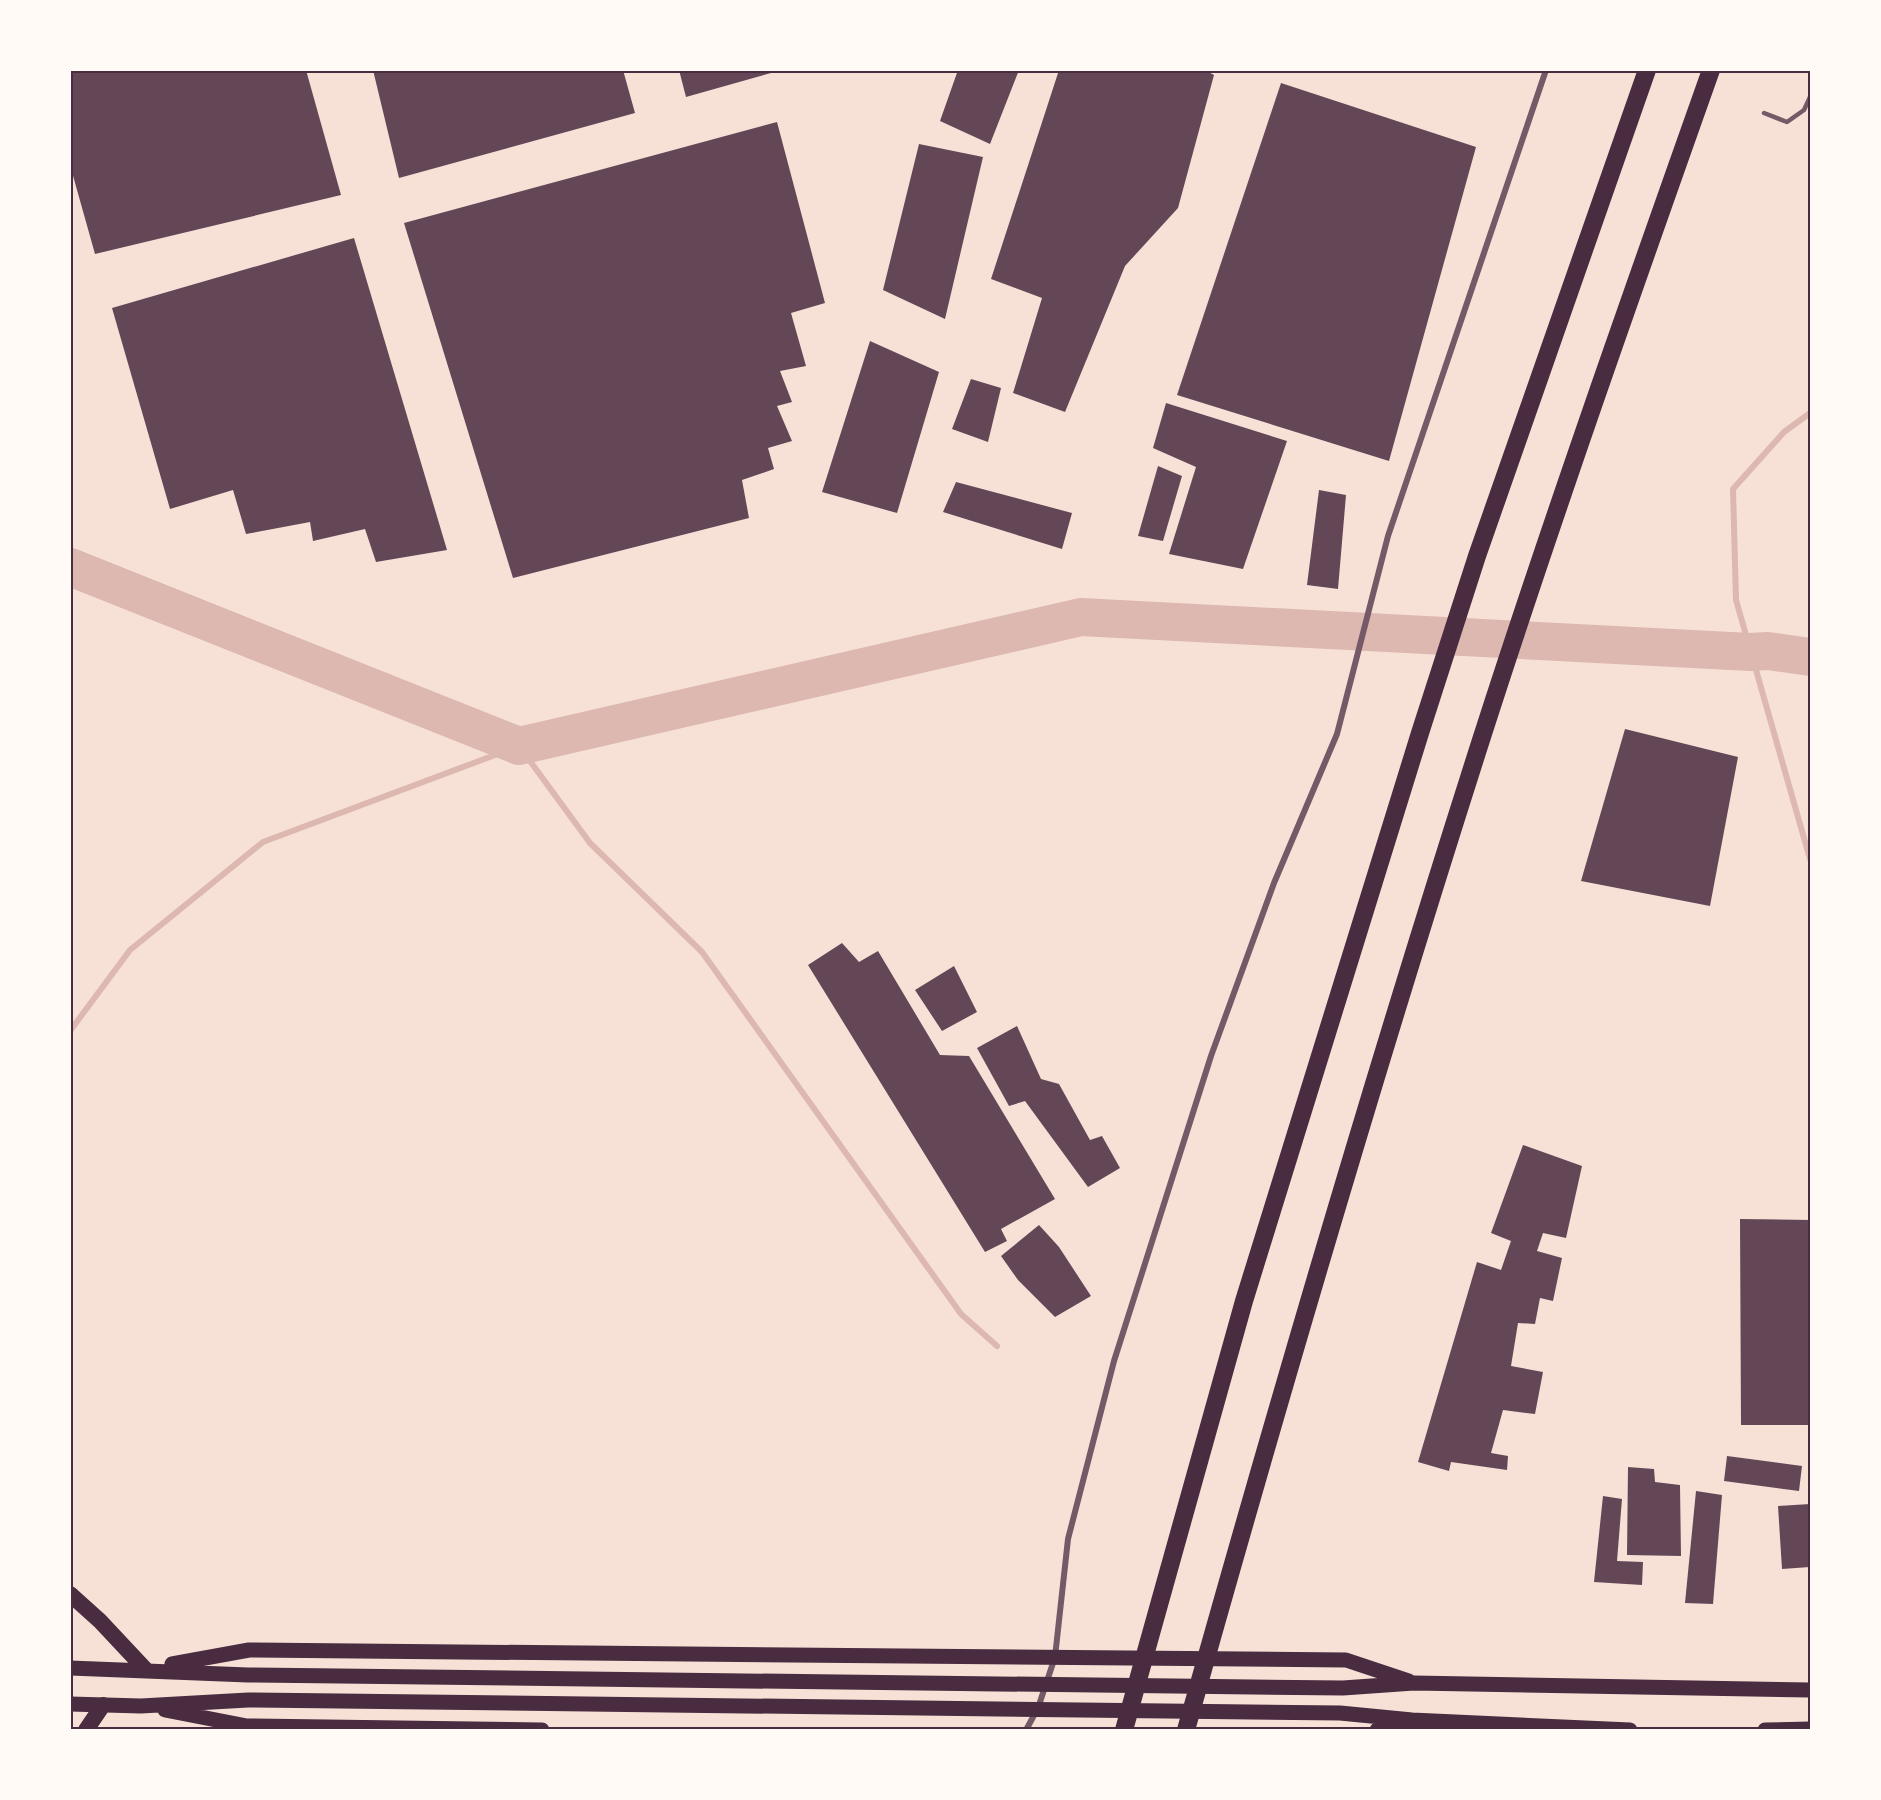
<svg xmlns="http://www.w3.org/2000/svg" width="1881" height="1800" font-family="Georgia,serif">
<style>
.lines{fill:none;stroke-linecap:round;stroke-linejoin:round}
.stream{stroke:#dcb8b0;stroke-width:6}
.river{stroke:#dcb8b0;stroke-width:38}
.building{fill:#644757}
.service{stroke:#755966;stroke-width:4.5}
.minor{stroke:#755966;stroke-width:6}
.primary{stroke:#4a2c40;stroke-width:15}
.trunk{stroke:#4a2c40;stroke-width:16}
.motorway{stroke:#4a2c40;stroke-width:18}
.neatline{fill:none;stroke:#4a2c40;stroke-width:2}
</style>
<rect width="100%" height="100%" fill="#f7e1d7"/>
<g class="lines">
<path class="stream" d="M1810,413L1784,432L1733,489L1736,600L1810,859
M70,1031L130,950L263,842L519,746L590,843L702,952L961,1314L997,1346"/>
<path class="river" d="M70,567L519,746L1081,617L1750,652L1768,651L1810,657"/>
</g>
<path class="building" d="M70,70H306L341,195L95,254L70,165Z
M373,70H623L635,113L399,178Z
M679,70H778V71L686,97Z
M958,70H1019L990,144L940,121Z
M1059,70H1205L1214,75L1178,208L1125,266L1065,412L1013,393L1042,298L991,279Z
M1281,83L1476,147L1389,461L1177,395Z
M777,122L825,303L791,313L806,366L780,371L792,402L777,406L792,441L768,448L774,469L742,480L749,518L513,578L404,223Z
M919,144L983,157L945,319L883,290Z
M354,238L447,550L376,562L365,529L313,541L310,522L246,534L233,490L170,509L112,308Z
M870,341L939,372L897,513L822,492Z
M971,379L1001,388L988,442L952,429Z
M1166,403L1287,441L1243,569L1169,554L1196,467L1153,448Z
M1158,466L1182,476L1163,541L1138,536Z
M956,482L1072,513L1062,549L943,512Z
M1319,490L1346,495L1338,589L1307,585Z
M1625,729L1738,757L1710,906L1581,881Z
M842,943L859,962L878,951L940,1055L969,1056L1055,1199L1001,1229L1007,1241L985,1252L808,965Z
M954,966L977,1012L942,1031L915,990Z
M1017,1026L1041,1079L1059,1084L1090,1140L1102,1136L1120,1168L1088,1187L1025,1101L1009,1106L977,1048Z
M1523,1145L1582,1166L1566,1238L1543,1233L1537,1251L1562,1258L1553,1301L1540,1298L1535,1324L1518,1323L1511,1366L1543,1372L1535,1414L1503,1410L1491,1453L1508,1456L1507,1470L1451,1462L1449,1471L1418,1462L1477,1262L1501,1270L1511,1241L1491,1233Z
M1740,1219L1810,1220V1425H1741Z
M1039,1225L1059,1247L1091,1296L1055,1317L1018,1280L1001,1256Z
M1727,1456L1802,1466L1799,1491L1724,1481Z
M1628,1467L1654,1469L1655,1482L1680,1485L1681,1556L1627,1555Z
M1696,1491L1722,1495L1713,1604L1685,1603Z
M1603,1496L1622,1499L1617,1561L1643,1562L1642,1585L1594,1582Z
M1810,1504V1567L1782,1569L1778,1506Z"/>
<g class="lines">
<path class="service" d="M1764,113L1787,122L1804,110L1810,97"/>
<path class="minor" d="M1026,1730L1038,1708L1055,1657L1068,1539L1114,1361L1211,1056L1274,883L1337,734L1388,536L1546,70"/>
<path class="primary" d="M172,1664L249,1650L1346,1660L1409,1681
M70,1668L248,1675L1343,1688L1414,1683L1810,1690
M70,1704L141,1706L248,1700L1340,1713L1412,1720L1630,1730
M165,1710L247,1726L542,1730
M1377,1730L1403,1722
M1765,1730L1810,1729"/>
<path class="trunk" d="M70,1594L100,1621L145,1669
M86,1730L103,1705"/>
<path class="motorway" d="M1124,1730L1244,1301L1420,733L1477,556L1647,70
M1186,1730C1279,1398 1376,1068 1481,740C1553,516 1632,293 1711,70"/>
</g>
<rect width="1881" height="1800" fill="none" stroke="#fffaf5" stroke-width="144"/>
<rect x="72" y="72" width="1737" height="1656" class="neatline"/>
</svg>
